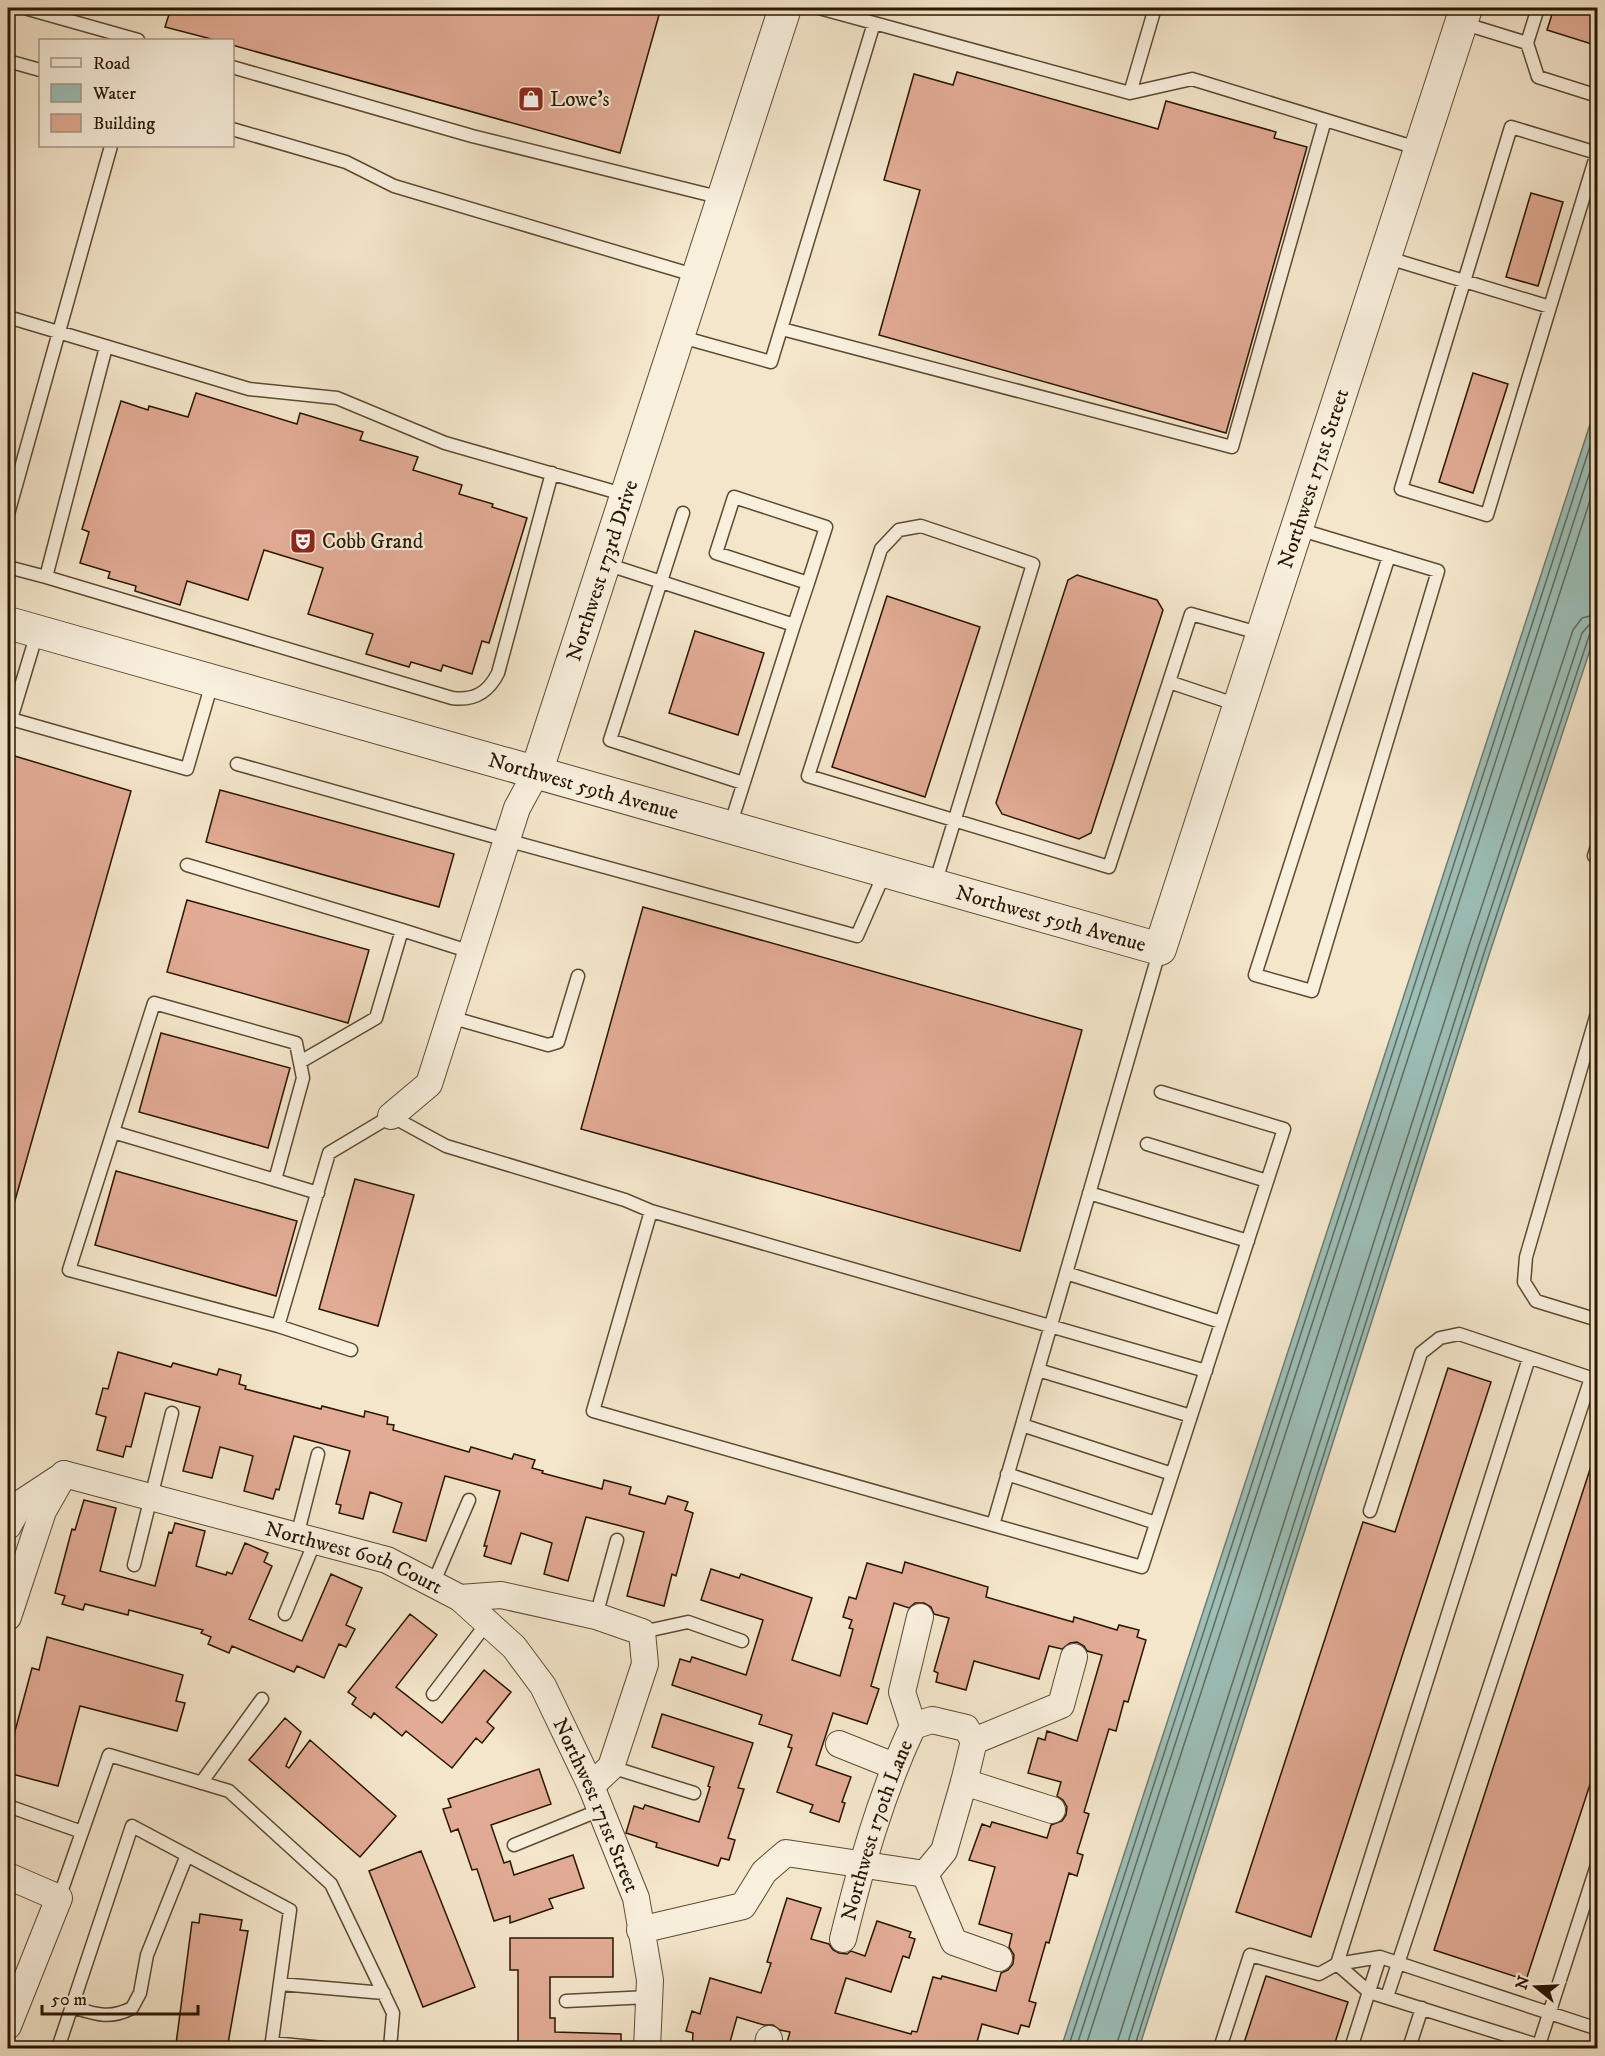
<svg xmlns="http://www.w3.org/2000/svg" width="1605" height="2056" font-family="'IM FELL DW Pica',serif">
<style>
.water{fill:#9cbfb8;stroke:#6e7c6e;stroke-width:1.5}
.lines{fill:none;stroke-linecap:round;stroke-linejoin:round}
.shore{stroke:#626b5c;stroke-width:1.5}
.building{fill:#e2ab95;stroke:#291700;stroke-width:1.5}
.service-casing{stroke:#5c4b33;stroke-width:15}
.minor-casing{stroke:#5c4b33;stroke-width:28}
.tertiary-casing{stroke:#5c4b33;stroke-width:34}
.service{stroke:#f8efdd;stroke-width:12}
.minor{stroke:#f8efdd;stroke-width:26}
.tertiary{stroke:#f8efdd;stroke-width:32}
.labels{text-anchor:middle;stroke-width:4.5;stroke-linejoin:round;paint-order:stroke}
.poi-label{font-size:21px;fill:#291700;stroke:#f8efdd;text-anchor:start}
.street-label{font-size:21px;fill:#291700;stroke:#f8efdd}
</style>
<rect width="100%" height="100%" fill="#f4e6cb"/>
<filter id="stains"><feTurbulence type="fractalNoise" baseFrequency=".00333" numOctaves="4"/><feColorMatrix values="0 0 0 0 .2 0 0 0 0 .09 0 0 0 0 .02 0 0 0 .5 -.17"/></filter>
<radialGradient id="worn" r=".72"><stop offset=".6" stop-color="#630" stop-opacity="0"/><stop offset="1" stop-color="#630" stop-opacity=".3"/></radialGradient>
<path class="water" d="M1597,403V629L1490,952L1139,2048H1061Z"/>
<g class="lines">
<path class="shore" d="M1068,2048L1598,422
M1076,2048L1598,447
M1085,2048L1598,476
M1117,2048L1118,2040L1469,945L1573,630L1582,618L1598,614
M1126,2048L1478,948L1582,633L1589,625L1598,623
M1134,2048L1485,950L1589,636L1592,631H1598"/>
</g>
<path class="building" d="M171,8H661L620,153L232,45V40H215L165,27Z
M1554,8H1598V46L1547,30Z
M957,72L1158,129L1166,101L1276,132L1274,138L1307,147L1226,433L879,335L920,190L884,180L914,74L953,85Z
M1531,193L1563,202L1538,286L1506,277Z
M1473,373L1508,384L1473,493L1439,482Z
M196,393L297,424L300,413L363,432L360,440L418,457L413,470L462,485L459,494L493,504L492,507L527,518L489,643L482,641L472,674L443,665L441,671L411,662L409,667L366,654L373,634L308,614L323,568L264,550L248,600L187,581L180,605L135,591L136,586L108,578L110,572L80,563L89,532L82,529L121,401L148,410L149,406L188,417Z
M1077,575L1157,600L1163,610L1091,833L1079,839L1002,814L996,803L1068,580Z
M887,596L980,627L925,797L832,767Z
M695,631L764,653L738,735L669,713Z
M8,754L131,791L12,1211L8,1210Z
M220,790L454,854L439,907L206,842Z
M187,900L369,950L348,1023L167,972Z
M643,907L1082,1030L1020,1251L581,1129Z
M161,1033L290,1068L268,1148L139,1112Z
M116,1171L297,1221L276,1296L95,1245Z
M355,1179L414,1195L378,1326L319,1309Z
M118,1352L171,1367L173,1363L217,1375L219,1369L241,1375L239,1384L246,1386L245,1389L321,1409L322,1406L364,1417L365,1411L388,1417L387,1424L394,1425L393,1430L469,1452L471,1447L512,1459L514,1454L535,1460L532,1468L543,1471L542,1473L602,1489L604,1480L631,1487L629,1494L665,1504L668,1496L688,1502L685,1510L693,1513L676,1576L672,1574L664,1606L627,1596L644,1532L586,1517L568,1581L544,1574L552,1543L521,1533L511,1564L484,1556L487,1546H484L500,1491L445,1476L426,1541L393,1532L402,1503L370,1492L363,1519L339,1513L341,1505L336,1504L350,1451L294,1436L279,1490L276,1489L273,1499L244,1491L253,1456L220,1447L212,1478L183,1471L200,1407L145,1393L131,1447L126,1446L123,1457L97,1450L106,1417L96,1414L103,1388L108,1389Z
M1448,1368L1491,1382L1311,1937L1236,1912L1363,1522L1395,1532Z
M1594,1457H1598V1760L1526,1980L1434,1950Z
M84,1500L116,1508L100,1571L155,1586L169,1532L172,1533L175,1523L205,1531L196,1566L226,1575L227,1572L232,1574L245,1543L268,1553L264,1562L272,1566L249,1619L302,1641L331,1574L362,1588L346,1625L355,1629L346,1647L339,1644L324,1678L297,1666L294,1672L232,1646L229,1653L208,1644L211,1637L201,1633L203,1630L129,1610L128,1615L85,1604L83,1610L62,1604L65,1596L55,1593L72,1529L75,1530Z
M905,1562L988,1587L986,1597L1073,1622L1074,1617L1117,1630L1119,1625L1139,1630L1137,1637L1146,1640L1128,1702L1124,1701L1116,1731L1109,1729L1084,1812L1089,1814L1077,1853L1083,1855L1077,1876L1069,1873L1049,1943L1046,1942L1029,2001L1036,2003L1029,2027L1021,2025L1018,2034L982,2024L975,2049H785L790,2032L780,2030L773,2025H764L737,2017L728,2049H692L693,2033L686,2031L692,2011L700,2014L710,1978L761,1993L771,1963L767,1962L787,1898L821,1908L811,1939L829,1944L833,1950L839,1953L847,1954L851,1951L865,1956L877,1921L911,1932L909,1937L915,1939L909,1958L903,1956L891,1992L846,1978L835,2013L911,2034L912,2031L917,2032L933,1977L941,1979L942,1976L996,1991L1001,1973L1008,1970L1013,1964L1014,1955L1009,1947L1012,1934L979,1924L995,1867L969,1860L982,1824L990,1827L992,1822L1047,1838L1051,1825L1062,1821L1066,1815L1067,1807L1063,1800L1057,1796L1061,1782L1028,1773L1038,1738L1045,1740L1047,1731L1077,1741L1102,1655L1087,1651L1084,1646L1077,1642L1070,1643L1062,1649L1049,1646L1039,1679L974,1661L966,1690L936,1682L938,1673L934,1671L949,1618L934,1614L931,1607L924,1603H915L909,1608L894,1603L871,1686L879,1689L867,1724L833,1713L816,1765L851,1777L842,1802L845,1803L839,1822L810,1812L813,1805L777,1792L792,1748L788,1747L792,1735L759,1724L762,1715L672,1685L680,1659L690,1662L692,1657L746,1675L763,1620L701,1600L711,1569L739,1578L741,1574L812,1598L792,1660L840,1676L853,1629L849,1628L852,1620L843,1617L849,1597L856,1599L867,1563L902,1573Z
M410,1614L437,1635L396,1687L442,1723L484,1670L511,1692L487,1722L494,1728L482,1743L476,1738L452,1768L406,1731L402,1736L374,1713L371,1718L352,1704L356,1698L348,1692Z
M47,1637L183,1675L176,1701L185,1703L177,1731L80,1706L58,1786L8,1773V1757L32,1668L39,1670Z
M662,1714L753,1743L738,1788L744,1789L728,1838L735,1840L729,1860L721,1858L718,1866L656,1847L657,1843L626,1833L634,1806L643,1809L645,1805L699,1822L710,1787L708,1786L714,1767L652,1747Z
M285,1718L301,1732L286,1766L289,1768L310,1740L396,1816L360,1857L249,1760Z
M539,1769L551,1804L491,1825L504,1863L510,1861L514,1875L573,1855L584,1888L549,1899L553,1908L510,1923V1916L494,1921L477,1869L472,1870L458,1829L451,1832L443,1809L451,1807L448,1799Z
M421,1851L475,1987L423,2007L369,1871Z
M200,1914L242,1920L240,1930L248,1931L227,2049H181V2045L176,2044L192,1922L199,1923Z
M510,1938H613V1977H550V2018H555V2032L621,2034V2049H518V1970H510Z
M1266,1976L1348,2002L1333,2049H1242Z"/>
<g class="lines">
<defs>
<path id="service" d="M29,8L28,9L138,40
M819,8L1130,93L1192,79L1420,149
M1462,23L1527,43L1538,8
M1527,43L1538,77L1598,96
M8,61L40,70
M232,67L472,136L722,198
M1130,93L1155,8
M232,129L346,162L394,186L697,276
M1385,257L1550,307L1597,153L1511,127L1401,489L1487,515L1550,307
M8,317L249,389L337,398L445,443L626,495
M782,329L1232,447L1325,120
M678,336L771,362L874,23
M683,513L610,740L743,783
M8,514L111,146
M1298,529L1438,571L1312,991L1255,975L1389,556
M606,564L794,625L730,826
M8,567L46,577L106,347
M46,577L452,698C474,701 488,693 498,673L552,473
M794,625L808,583L716,553L734,497L826,527L808,583
M37,633L11,719L187,769L212,683
M1169,682L1238,705
M237,764L506,840L857,936L885,872
M1598,843L1594,856L1598,857
M187,865L402,930L376,1018L300,1062
M935,884L1033,564L921,526L899,530L881,549L808,776L1109,867L1191,614L1262,634
M402,930L471,952
M1160,949C1104,1141 1048,1333 993,1525L593,1411L651,1211C836,1265 1021,1318 1206,1371
M1598,1010L1526,1257L1524,1282L1536,1301L1598,1320
M450,1017L548,1045L558,1042L578,976
M113,1132L275,1180
M1147,1144L1267,1181
M318,1193L275,1180L303,1078L296,1043L154,1003L69,1270L278,1326L329,1153L391,1116L446,1146L625,1200L651,1211
M1089,1193L1248,1241
M1066,1273L1221,1322
M278,1326L351,1350
M1038,1370L1191,1416
M1022,1425L1172,1474
M1007,1474L1156,1523
M1370,1511L1421,1353L1440,1338L1459,1334L1597,1380
M993,1525L1142,1567L1284,1129L1161,1092
M297,1536L318,1454
M134,1565L172,1413
M433,1584L469,1500
M285,1614L315,1541
M596,1616L617,1540
M642,1632L688,1622L742,1641
M433,1694L487,1623
M611,1767L694,1793
M201,1783L262,1699
M8,1806L82,1832
M514,1845L600,1810
M59,1898L109,1755L229,1791L331,1884L393,2013L390,2048
M1337,1964L1529,1358
M1337,1964L1369,1992L1547,2048
M280,1984L384,1993
M1387,1997L1591,1378
M566,2001L649,1997
M72,2007C95,2014 109,2020 132,2008L140,1993L147,1955L187,1855
M272,2043L324,2048
M58,2048L132,1826L290,1910L271,2048
M1220,2048L1250,1955L1319,1974L1337,1964L1380,1957L1598,2029
M1351,2048L1380,1957
M1409,2048L1422,2008
M1538,2048L1598,1862"/>
<g id="minor">
<path d="M391,1116L429,1084L517,808L536,773"/>
<path id="s1" d="M64,1474L387,1560L460,1598L501,1595L596,1616L642,1632L645,1664L611,1767L591,1786"/>
<path d="M8,1526L21,1503L59,1478"/>
<path id="s2" d="M460,1598L514,1647L543,1686L591,1786L636,1898L650,1980L647,2048"/>
<path d="M8,1617L43,1511L64,1474"/>
<path d="M913,1726L932,1720L966,1728L974,1741"/>
<path d="M839,1744L894,1766"/>
<path d="M964,1782L1052,1810"/>
<path d="M925,1874L944,1851L964,1782L974,1741L1061,1705L1074,1657"/>
<path d="M925,1874L954,1942L999,1958"/>
<path d="M8,1876L59,1898L8,2026"/>
<path d="M640,1930L743,1906L764,1872L786,1853L925,1874"/>
<path id="s3" d="M843,1939C861,1866 881,1794 913,1726L902,1692L920,1617"/>
<path d="M767,2048L769,2039"/>
</g>
<g id="tertiary">
<path id="s4" d="M8,623L1160,949L1466,8"/>
<path id="s5" d="M536,773L785,8"/>
</g>
</defs>
<use href="#service" class="service-casing"/>
<use href="#minor" class="minor-casing"/>
<use href="#tertiary" class="tertiary-casing"/>
<use href="#service" class="service"/>
<use href="#minor" class="minor"/>
<use href="#tertiary" class="tertiary"/>
</g>
<defs>
<symbol id="shop-square" viewBox="-11 -11 22 22"><rect x="-9" y="-9" width="18" height="18" rx="4" fill="#8f2418" stroke="#f8efdd"/><path d="M-5-2.5h2.3a2.7 3.5 0 0 1 5.4 0H5L5.5 6h-11ZM-1.5-2.5h3a1.5 2.3 0 0 0-3 0Z" fill="#fff"/></symbol>
<symbol id="theatre-square" viewBox="-11 -11 22 22"><rect x="-9" y="-9" width="18" height="18" rx="4" fill="#8f2418" stroke="#f8efdd"/><path d="M-5-5.5Q0-4 5-5.5V0Q5 5 0 6Q-5 5-5 0ZM-3.3-2.5H-1v1.5H-3.3ZM1-2.5H3.3v1.5H1ZM-2.8 1Q0 5.5 2.8 1Z" fill="#fff"/></symbol>
</defs>
<g fill-rule="evenodd">
<use href="#shop-square" x="516" y="84" width="30" height="30"/>
<use href="#theatre-square" x="288" y="526" width="30" height="30"/>
</g>
<g class="labels">
<g class="poi-label">
<text x="550" y="106">Lowe's</text>
<text x="322" y="548">Cobb Grand</text>
</g>
<g class="street-label">
<text dy="7" stroke="none"><textPath href="#s4" startOffset="1692">Northwest 171st Street</textPath></text>
<text dy="7" stroke="none"><textPath href="#s5" startOffset="213">Northwest 173rd Drive</textPath></text>
<text dy="7" stroke="none"><textPath href="#s4" startOffset="598">Northwest 59th Avenue</textPath></text>
<text dy="7" stroke="none"><textPath href="#s4" startOffset="1084">Northwest 59th Avenue</textPath></text>
<text dy="7" stroke="none"><textPath href="#s1" startOffset="302">Northwest 60th Court</textPath></text>
<text dy="7" stroke="none"><textPath href="#s2" startOffset="252">Northwest 171st Street</textPath></text>
<text dy="7" stroke="none"><textPath href="#s3" startOffset="114">Northwest 170th Lane</textPath></text>
</g>
</g>
<rect width="1605" height="2056" fill="none" stroke="#f4e6cb" stroke-width="30"/>
<rect x="9" y="9" width="1587" height="2038" fill="none" stroke="#291700" stroke-width="3"/>
<rect x="15" y="15" width="1575" height="2026" fill="none" stroke="#291700" stroke-width="1.5"/>
<rect x="39" y="39" width="195" height="108" fill="#f8efdd" stroke="#a59985" stroke-width="1.5"/>
<rect x="51" y="58" width="30" height="9" fill="#f8efdd" stroke="#a59985" stroke-width="1.5"/>
<text x="93" y="69" font-size="18" fill="#291700">Road</text>
<rect x="51" y="84" width="30" height="18" fill="#9cbfb8" stroke="#a59985" stroke-width="1.5"/>
<text x="93" y="99" font-size="18" fill="#291700">Water</text>
<rect x="51" y="114" width="30" height="18" fill="#e2ab95" stroke="#a59985" stroke-width="1.5"/>
<text x="93" y="129" font-size="18" fill="#291700">Building</text>
<g transform="translate(1536 1987) rotate(288)" stroke="#f8efdd" stroke-width="4.5" paint-order="stroke">
<path d="M0-4.5L10 22L0 15L-10 22Z" fill="#291700"/>
<text y="-9" font-size="16" font-weight="bold" text-anchor="middle" fill="#291700">N</text>
</g>
<path d="M42 2005v9h156v-9" fill="none" stroke="#291700" stroke-width="3"/>
<text x="51" y="2005" font-size="18" fill="#291700" stroke="#f8efdd" stroke-width="4.5" paint-order="stroke">50 m</text>
<rect width="100%" height="100%" filter="url(#stains)"/>
<rect width="100%" height="100%" fill="url(#worn)"/>
</svg>
